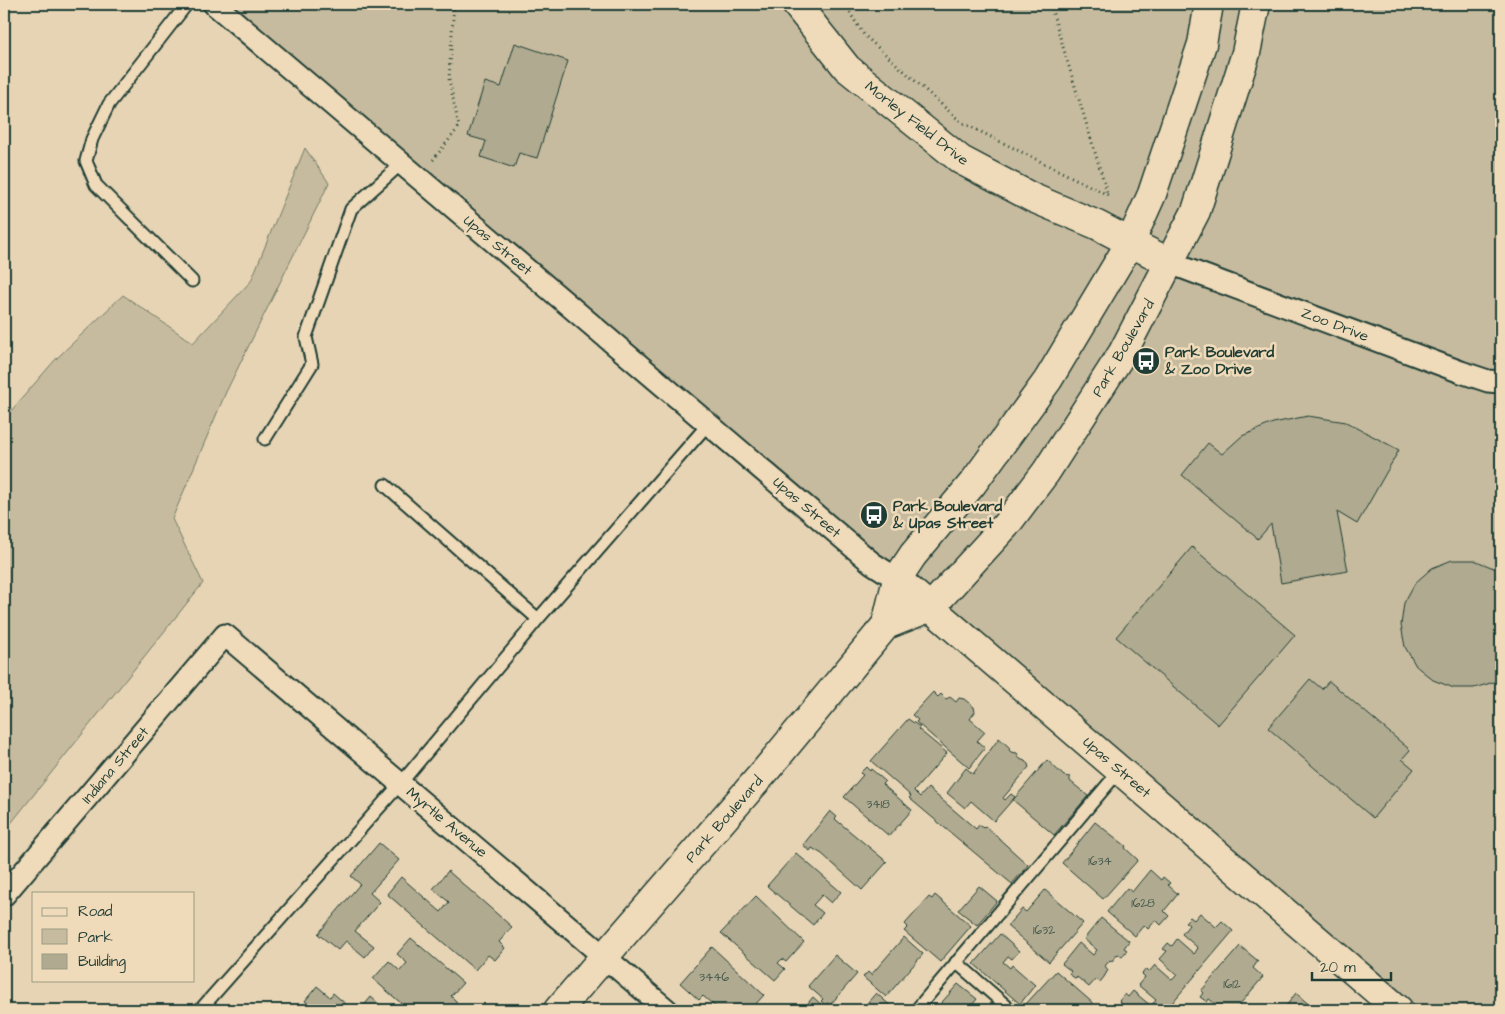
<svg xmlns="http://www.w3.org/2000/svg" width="1505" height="1014" font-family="'Architects Daughter',sans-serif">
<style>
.green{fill:#c6bb9e;stroke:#727c69}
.building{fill:#afaa90;stroke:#1f3d34}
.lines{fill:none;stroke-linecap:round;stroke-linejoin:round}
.lane-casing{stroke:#1f3d34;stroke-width:15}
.street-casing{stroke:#1f3d34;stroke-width:25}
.secondary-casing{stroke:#1f3d34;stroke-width:31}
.primary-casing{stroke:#1f3d34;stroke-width:31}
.path{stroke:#1f3d34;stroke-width:3;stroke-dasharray:1 4;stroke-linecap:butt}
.lane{stroke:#efdab9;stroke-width:11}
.street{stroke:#efdab9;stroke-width:21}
.secondary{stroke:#efdab9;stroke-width:28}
.primary{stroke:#efdab9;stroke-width:28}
.labels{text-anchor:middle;stroke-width:5;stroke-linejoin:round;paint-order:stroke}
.number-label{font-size:12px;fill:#43584b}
.street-label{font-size:15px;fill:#1f3d34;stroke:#efdab9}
.poi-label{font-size:15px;font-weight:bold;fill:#1f3d34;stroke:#efdab9;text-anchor:start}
</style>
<rect width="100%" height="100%" fill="#e7d4b4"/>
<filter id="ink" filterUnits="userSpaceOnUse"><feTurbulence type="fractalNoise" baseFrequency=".02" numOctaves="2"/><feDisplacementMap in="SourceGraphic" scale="10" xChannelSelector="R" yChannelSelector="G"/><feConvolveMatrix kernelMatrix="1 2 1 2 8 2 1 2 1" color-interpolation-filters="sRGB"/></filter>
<g filter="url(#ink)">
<path class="green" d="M228,4H1501V1010H1411Z
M305,148L329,183L226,392L172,519L203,583L4,832V419L55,360L123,295L193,343L251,281Z"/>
<path class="building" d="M515,43L568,61L537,158L519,153L514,168L481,157L486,141L468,136L485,82L501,87Z
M1308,416L1346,422L1399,450L1357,524L1337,512L1348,571L1281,583L1271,524L1258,539L1182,475L1208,443L1222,454L1242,436L1273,423Z
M1192,547L1295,635L1218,725L1116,637Z
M1452,560H1474L1501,571V677L1494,682L1474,688H1454L1433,680L1416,666L1405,647L1401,625L1404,603L1415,583L1432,568Z
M1310,679L1322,689L1329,681L1410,750L1402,759L1414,769L1373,818L1268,728Z
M933,692L938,697L941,694L946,699L950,697L956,702L959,698L964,699L974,707L975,712L970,719L985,732L977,741L985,748L969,768L916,722L918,720L912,715Z
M908,719L920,727L918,729L947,753L914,791L920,797L928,788L976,829L979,825L983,828L985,826L1028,865L1012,884L909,798L911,796L871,761Z
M999,738L1010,748L1009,750L1011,752L1017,753L1020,759L1027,762L1029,767L1003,798L1005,800L1011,794L1015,797L994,821L971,801L965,808L947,793L966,768L973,774Z
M1047,760L1064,776L1070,777V781L1088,796L1054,835L1013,800Z
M866,767L870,771L871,769L885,781L882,784L912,810L889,836L844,797L863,775L860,773Z
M830,811L837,817L835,819L887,862L862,890L822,854L812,848L810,851L803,845Z
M1095,822L1126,846L1125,848L1138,860L1103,899L1062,863Z
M379,843L399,860L370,893L380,902L355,931L374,946L365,957L346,941L338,950L318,934L360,884L351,876Z
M796,853L841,892L831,903L822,895L813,905L823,913L813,925L767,886Z
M1150,870L1161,880L1163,877L1170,883L1168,885L1178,894L1164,911L1169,916L1161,925L1156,920L1148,929L1144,925L1135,936L1107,912L1127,888L1132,892Z
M448,871L512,927L499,942L505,948L495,960L488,955L475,970L387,894L401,877L441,912L449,902L433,889Z
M979,886L997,901L977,925L958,910Z
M1045,890L1083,923L1049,962L1007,926L1022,909L1026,912Z
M935,895L971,926L940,962L904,931L908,927L905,924L929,897L932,899Z
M756,896L804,942L786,962L782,959L778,963L785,969L775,980L721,933Z
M1200,913L1216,927L1222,921L1233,931L1166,1010H1117L1122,1004L1119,1001L1125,994L1128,997L1133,991L1151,1006L1156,1000L1138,985L1145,977L1142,974L1146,969L1149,972L1155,965L1172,980L1177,975L1160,959L1167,951L1163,949L1168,943L1172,946L1177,939L1194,954L1198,948L1182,934L1189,925L1185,922L1190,917L1194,920Z
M1101,918L1129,941L1124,948L1127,950L1122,957L1118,954L1112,961L1110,960L1105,966L1108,970L1104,977L1100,982L1096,979L1089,987L1077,977L1076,979L1069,974L1071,971L1062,964L1079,943L1093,955L1097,950L1084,939Z
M1000,934L1019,951L1012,959L1008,956L1003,962L1010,968L1012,965L1035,985L1020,1004L974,964Z
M904,937L923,954L886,997L863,977L868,972L871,975Z
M411,938L463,983L451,996L457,1002L450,1010H409L373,979L389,961L400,971L407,963L397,954Z
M1240,946L1258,961L1253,968L1263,977L1235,1010H1223L1209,999L1207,1002L1200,997L1203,993L1201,991Z
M712,947L764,995L752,1008L754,1010H719L703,996L699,1000L680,983Z
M835,955L857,974L830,1005L827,1003L825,1005L821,1001L823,999L808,986Z
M1056,971L1094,1004L1088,1010H1031L1025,1005Z
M958,984L977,999L968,1010H935Z
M317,986L330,997L333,993L348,1006L344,1010H316L305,1001Z
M876,993L893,1008L891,1010H861Z
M1296,993L1315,1010H1283Z
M371,997L386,1010H360Z
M813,997L825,1008L823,1010H806L804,1008Z"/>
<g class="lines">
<defs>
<path id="lane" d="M187,4L109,104L92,139L86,161L96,185L192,281
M265,439L312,364L306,337L351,209L402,163
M385,485L538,619
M956,962L1011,1010
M200,1010L401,783L538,619L709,423
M916,1010L1120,770"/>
<path id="street" d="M214,4L872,563L897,579
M1170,263L1461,372L1488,381L1501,382
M4,895L225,635L667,1010"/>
<path id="secondary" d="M796,4L847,68L961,160L1033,198L1097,225L1170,263
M897,579L1399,1010"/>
<path id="primary" d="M886,625L897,579L913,555L973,483L1048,380L1130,243L1152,194L1202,44L1209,4
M558,1010L766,770L886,625L931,607L1006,525L1046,472L1123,352L1196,211L1246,53L1256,4"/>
</defs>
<use href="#lane" class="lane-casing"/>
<use href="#street" class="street-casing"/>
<use href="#secondary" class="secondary-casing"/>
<use href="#primary" class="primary-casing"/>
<path class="path" d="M844,4L864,35L961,122L1108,195L1050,4
M433,160L459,127L449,79L454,4"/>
<use href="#lane" class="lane"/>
<use href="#street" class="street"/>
<use href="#secondary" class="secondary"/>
<use href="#primary" class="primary"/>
</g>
</g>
<defs>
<symbol id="bus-disc" viewBox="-11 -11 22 22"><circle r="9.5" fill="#1f3d34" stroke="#efdab9"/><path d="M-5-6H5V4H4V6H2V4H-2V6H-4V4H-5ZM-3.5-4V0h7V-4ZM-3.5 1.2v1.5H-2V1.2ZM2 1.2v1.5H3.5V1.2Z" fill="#fff"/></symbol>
</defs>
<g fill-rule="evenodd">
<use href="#bus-disc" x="1130" y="345" width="32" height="32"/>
<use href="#bus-disc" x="858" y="499" width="32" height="32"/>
</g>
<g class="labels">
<g class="number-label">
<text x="878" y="808">3418</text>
<text x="1100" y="865">1634</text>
<text x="1143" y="907">1628</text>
<text x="1044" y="934">1632</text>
<text x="714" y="981">3446</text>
<text x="1232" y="988">1612</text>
</g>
<g class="street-label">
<text transform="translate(917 123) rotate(38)" y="5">Morley Field Drive</text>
<text transform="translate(498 245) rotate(40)" y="5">Upas Street</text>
<text transform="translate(1335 324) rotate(21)" y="5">Zoo Drive</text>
<text transform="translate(1123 348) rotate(-60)" y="5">Park Boulevard</text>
<text transform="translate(807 507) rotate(41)" y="5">Upas Street</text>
<text transform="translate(115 765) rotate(-50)" y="5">Indiana Street</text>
<text transform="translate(1117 767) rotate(41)" y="5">Upas Street</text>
<text transform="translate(724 819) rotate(-49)" y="5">Park Boulevard</text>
<text transform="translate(447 822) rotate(40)" y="5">Myrtle Avenue</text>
</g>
<g class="poi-label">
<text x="1165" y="357">Park Boulevard<tspan x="1165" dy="17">&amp; Zoo Drive</tspan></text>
<text x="893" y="511">Park Boulevard<tspan x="893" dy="17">&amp; Upas Street</tspan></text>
</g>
</g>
<rect width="1505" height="1014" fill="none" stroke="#efdab9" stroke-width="20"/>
<rect x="10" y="10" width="1485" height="994" fill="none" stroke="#1f3d34" stroke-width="2" filter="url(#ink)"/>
<rect x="32" y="892" width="162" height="90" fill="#efdab9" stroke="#9c9b84"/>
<rect x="42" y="908" width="25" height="8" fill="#efdab9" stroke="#9c9b84"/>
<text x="78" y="916" font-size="15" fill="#1f3d34">Road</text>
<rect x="42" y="929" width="25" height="15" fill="#c6bb9e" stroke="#9c9b84"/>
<text x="78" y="942" font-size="15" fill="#1f3d34">Park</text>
<rect x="42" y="954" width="25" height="15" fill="#afaa90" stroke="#9c9b84"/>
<text x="78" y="966" font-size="15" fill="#1f3d34">Building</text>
<path d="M1312 972v8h79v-8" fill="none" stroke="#1f3d34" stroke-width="2.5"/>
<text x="1320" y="972" font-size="15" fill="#1f3d34" stroke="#efdab9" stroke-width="4" paint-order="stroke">20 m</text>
</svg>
